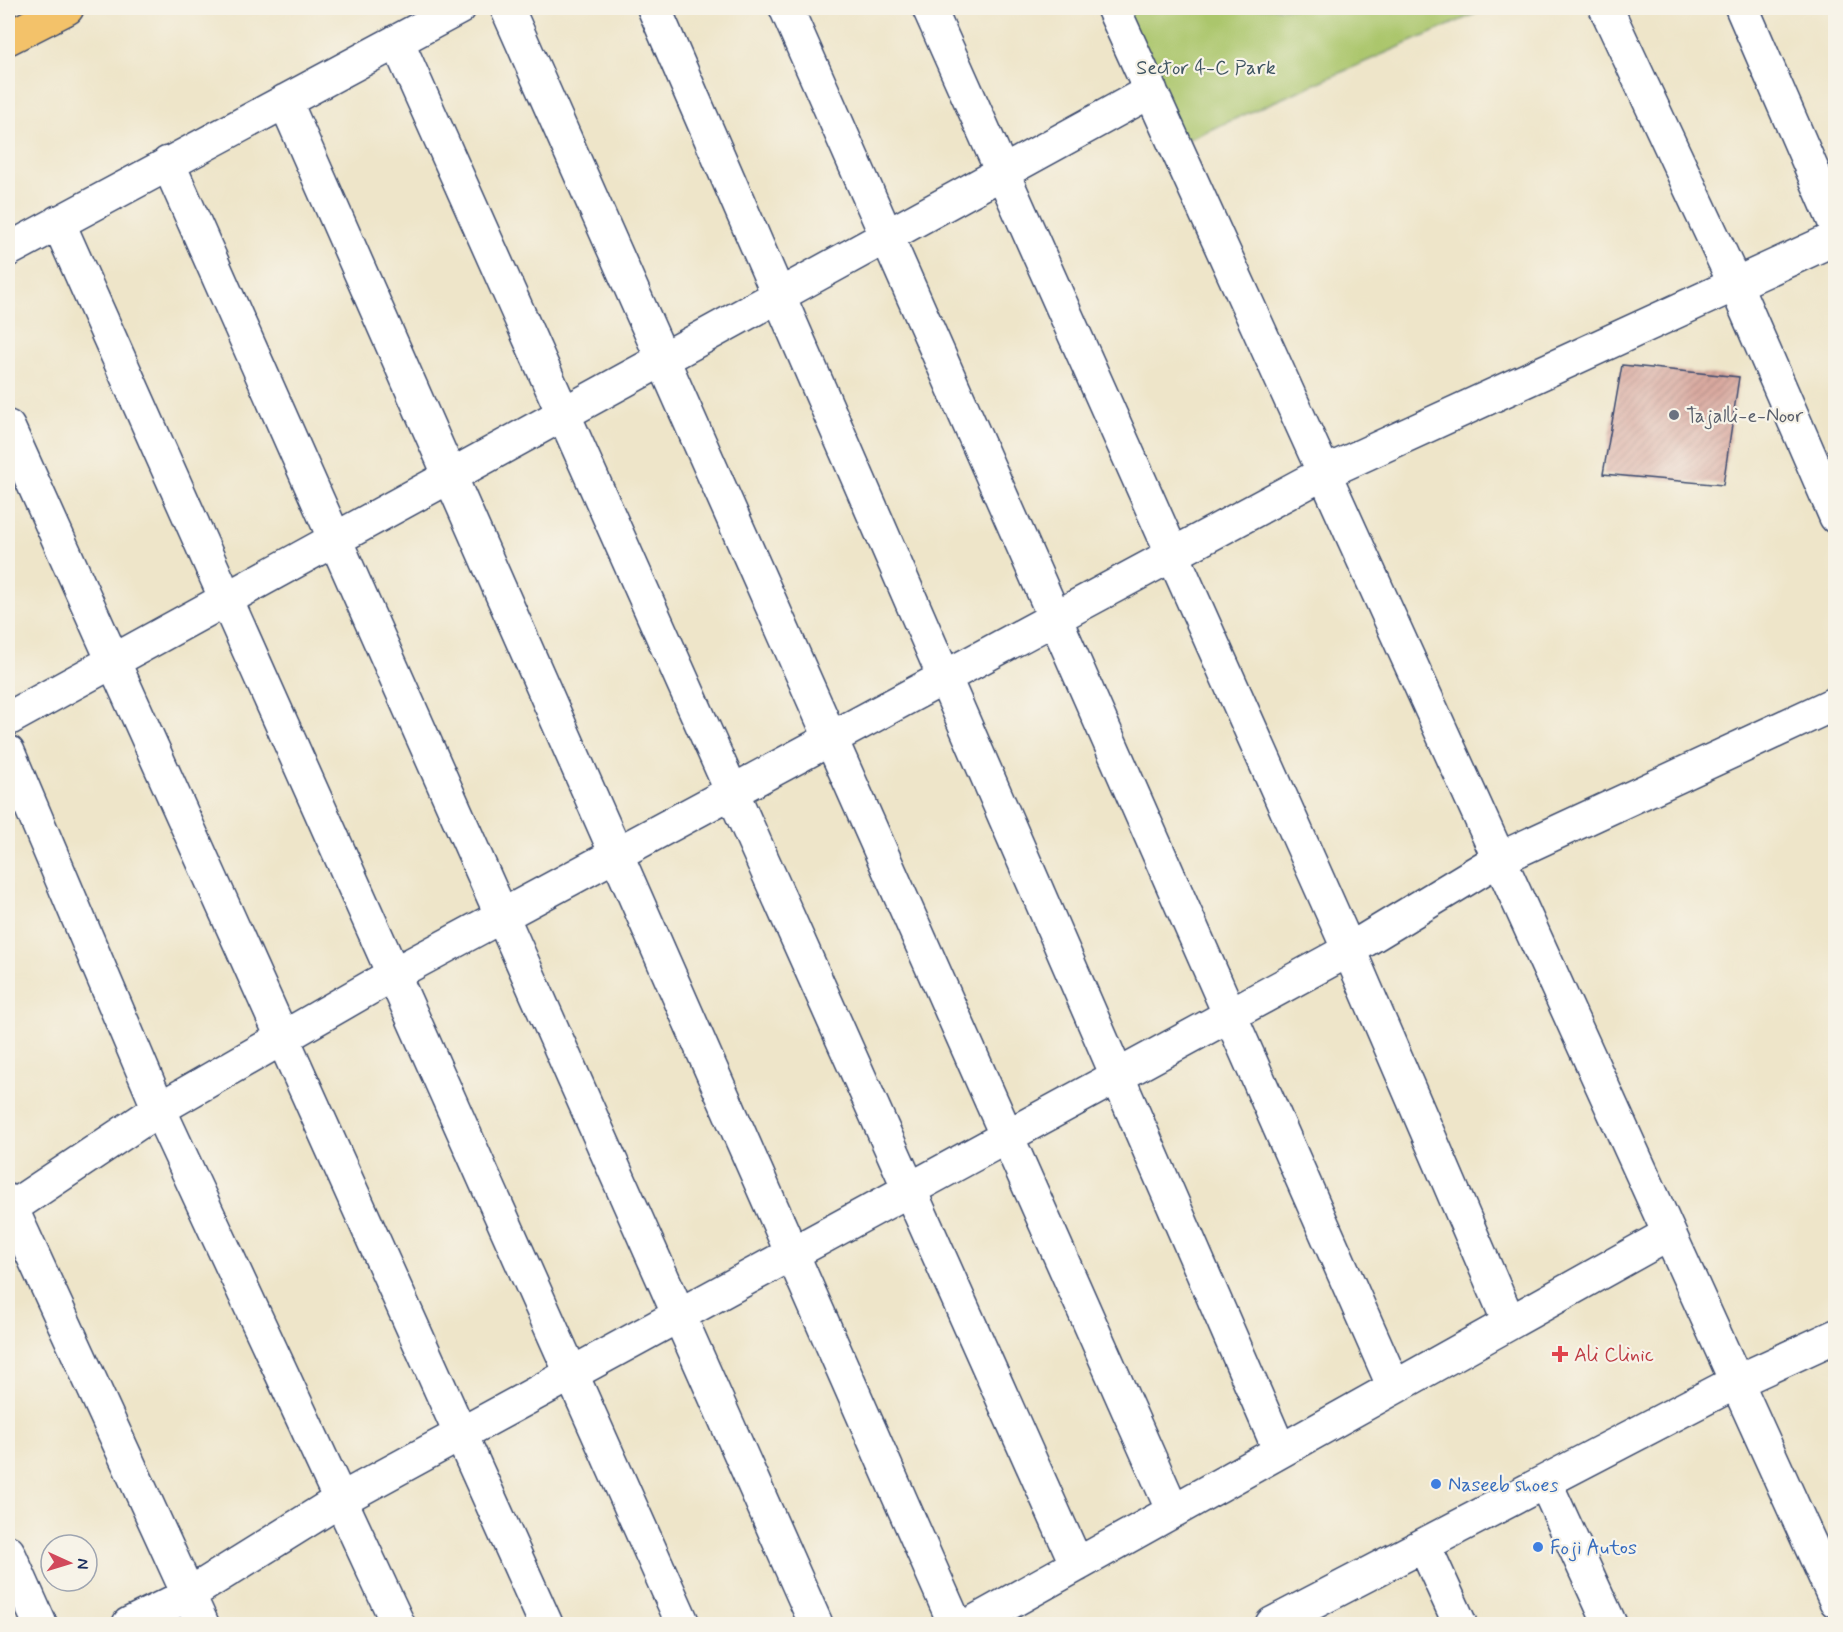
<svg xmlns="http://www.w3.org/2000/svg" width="1843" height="1632" font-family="Mynerve,sans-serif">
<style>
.garden{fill:#abc66c;stroke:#637a65;stroke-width:1.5}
.building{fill:url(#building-hatch)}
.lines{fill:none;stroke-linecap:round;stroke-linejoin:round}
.minor-casing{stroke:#3b4a6e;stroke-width:36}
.major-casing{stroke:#3b4a6e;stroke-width:36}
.minor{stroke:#fff;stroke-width:33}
.major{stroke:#f3c26a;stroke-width:33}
.worship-dot{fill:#6b7280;stroke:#f7f3e8;stroke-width:2}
.health-dot{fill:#e0444e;stroke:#f7f3e8;stroke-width:2}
.shop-dot{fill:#3f7fe0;stroke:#f7f3e8;stroke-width:2}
.labels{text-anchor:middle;stroke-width:4.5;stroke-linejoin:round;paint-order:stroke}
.park-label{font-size:20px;fill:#3f5562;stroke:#f7f3e8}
.worship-label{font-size:20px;fill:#5b616d;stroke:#f7f3e8;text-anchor:start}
.health-label{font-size:20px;fill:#be3a42;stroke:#f7f3e8;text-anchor:start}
.shop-label{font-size:20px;fill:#366cbe;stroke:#f7f3e8;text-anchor:start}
</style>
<defs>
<pattern id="building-hatch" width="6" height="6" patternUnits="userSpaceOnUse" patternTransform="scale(1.5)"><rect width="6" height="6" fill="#d8a59b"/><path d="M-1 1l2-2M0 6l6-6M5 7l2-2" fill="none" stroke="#ae8782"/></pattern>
</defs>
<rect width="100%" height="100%" fill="#f7f3e8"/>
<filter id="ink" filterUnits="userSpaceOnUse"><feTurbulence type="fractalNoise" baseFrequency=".0167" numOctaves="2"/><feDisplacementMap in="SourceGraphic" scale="12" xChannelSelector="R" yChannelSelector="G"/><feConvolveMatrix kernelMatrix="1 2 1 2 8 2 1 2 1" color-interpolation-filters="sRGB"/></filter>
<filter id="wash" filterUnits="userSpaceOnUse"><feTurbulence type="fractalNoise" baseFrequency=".008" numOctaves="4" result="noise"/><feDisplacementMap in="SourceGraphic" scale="24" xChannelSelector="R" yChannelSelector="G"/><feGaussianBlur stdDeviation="1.35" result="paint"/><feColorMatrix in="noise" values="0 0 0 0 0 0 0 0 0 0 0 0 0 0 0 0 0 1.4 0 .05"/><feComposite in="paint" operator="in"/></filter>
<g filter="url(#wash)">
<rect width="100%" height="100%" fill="#eee5c9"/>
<path class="garden" d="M1113,8H1472L1475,14L1175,145Z"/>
<g id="blocks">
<path class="building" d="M1622,365L1739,377L1723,485L1603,474Z"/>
</g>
</g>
<g filter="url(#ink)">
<use href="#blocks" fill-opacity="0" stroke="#3b4a6e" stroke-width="1.5"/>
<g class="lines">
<defs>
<path id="minor" d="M507,8L1173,1511
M654,8L1280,1451
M786,8L1394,1387
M929,8L1349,950L1509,1322
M1113,8L1836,1601
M1606,8L1735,284L1836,517
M1742,8L1836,225
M397,41L1077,1565
M285,101L955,1624
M168,163L816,1624
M58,222L683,1624
M8,250L459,8
M8,427L546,1624
M8,719L1151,91
M8,752L159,1109L398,1624
M8,1201L202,1624
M8,1210L159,1109L392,975L1324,473L1836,238
M1545,1482L1610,1624
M1424,1545L1460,1624
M8,1552L40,1624
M129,1624L188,1595L340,1500L1349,950L1499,859L1836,703
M971,1624L1669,1234
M1272,1624L1736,1382L1836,1336"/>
<path id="major" d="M8,38L67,8"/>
</defs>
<use href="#minor" class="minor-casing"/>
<use href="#major" class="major-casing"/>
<use href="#minor" class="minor"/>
<use href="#major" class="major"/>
</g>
</g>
<circle class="worship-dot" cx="1674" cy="415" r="6"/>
<path class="health-dot" d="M1557 1345h6v6h6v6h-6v6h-6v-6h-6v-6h6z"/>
<g class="shop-dot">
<circle cx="1436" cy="1484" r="6"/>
<circle cx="1538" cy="1547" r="6"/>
</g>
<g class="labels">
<g class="park-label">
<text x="1206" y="74">Sector 4-C Park</text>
</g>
<g class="worship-label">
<text x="1686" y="422">Tajalli-e-Noor</text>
</g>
<g class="health-label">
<text x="1574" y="1361">Ali Clinic</text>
</g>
<g class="shop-label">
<text x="1448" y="1491">Naseeb shoes</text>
<text x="1550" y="1554">Foji Autos</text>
</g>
</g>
<rect width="1843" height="1632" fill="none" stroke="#f7f3e8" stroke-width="30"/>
<g transform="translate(69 1563) rotate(94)"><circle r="28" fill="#f7f3e8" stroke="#9fa5b1" stroke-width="1.5"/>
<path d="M0-4.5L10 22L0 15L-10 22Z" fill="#d1495b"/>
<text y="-9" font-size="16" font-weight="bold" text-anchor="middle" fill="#1b2f5e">N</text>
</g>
</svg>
